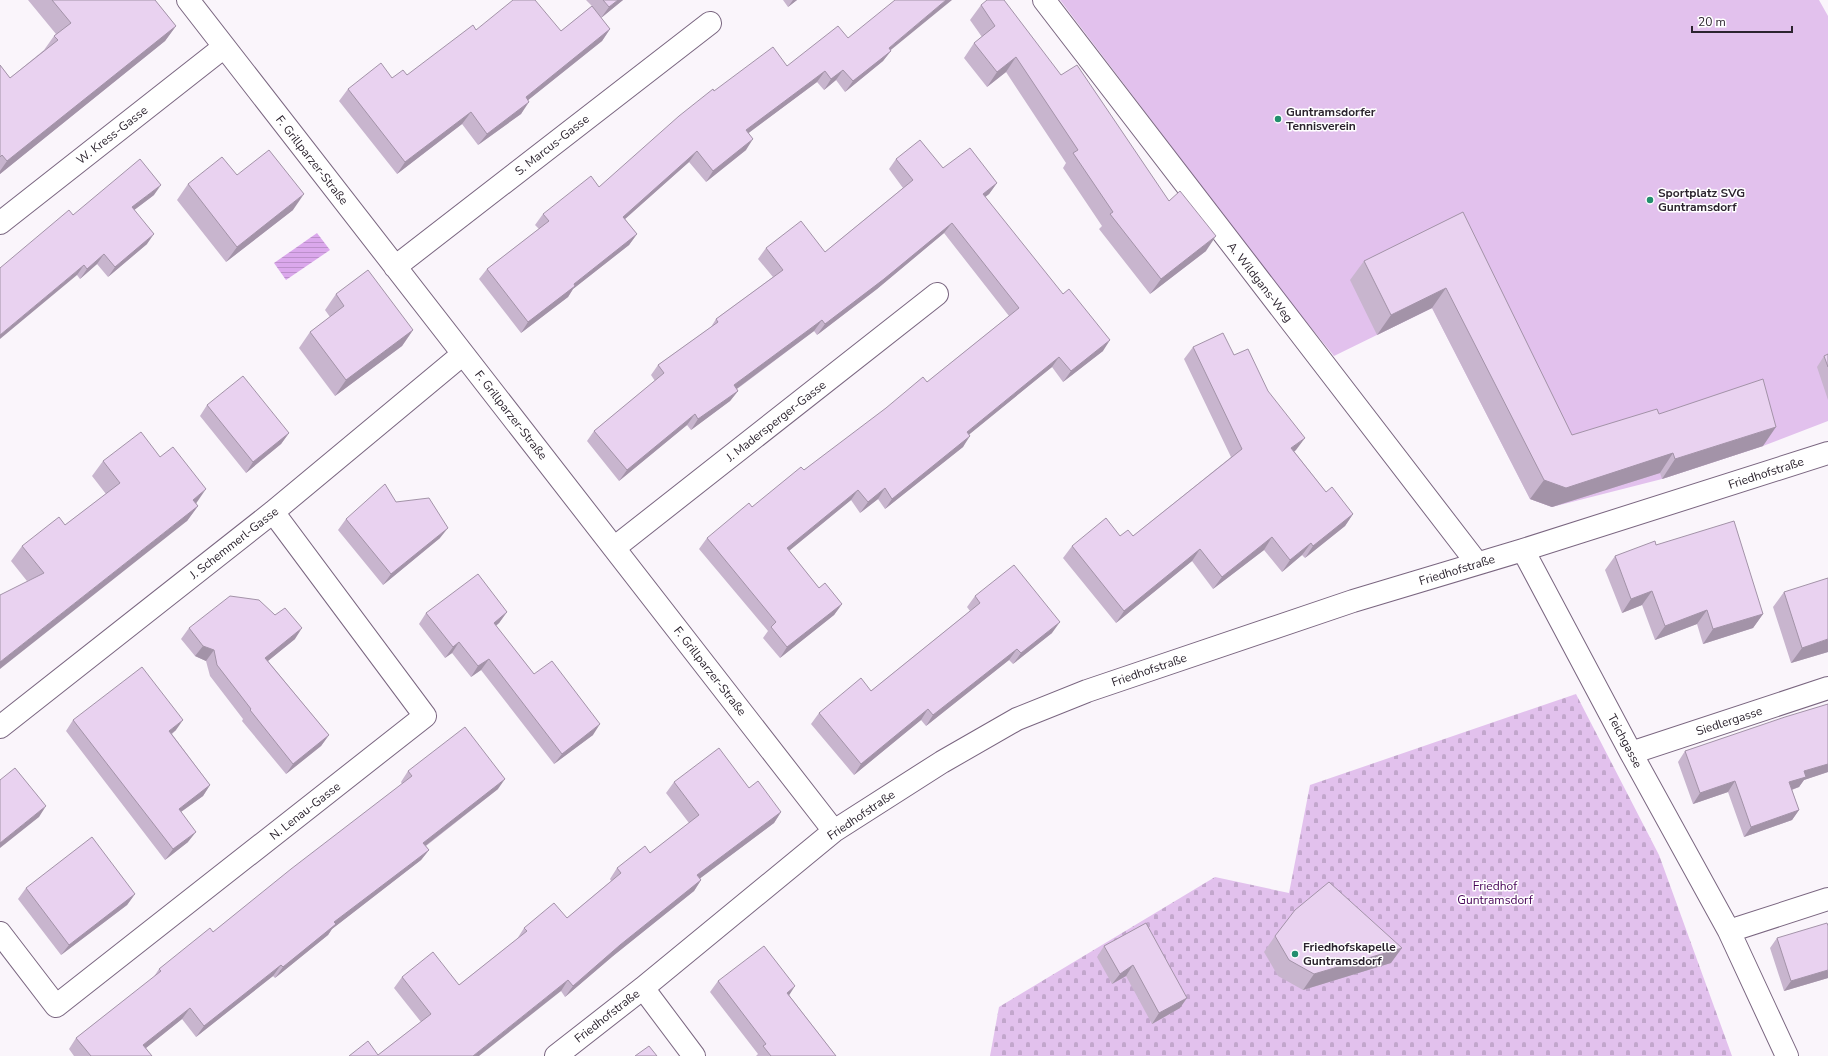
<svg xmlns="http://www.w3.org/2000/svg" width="1828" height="1056" font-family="'Nunito Sans',sans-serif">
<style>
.cemetery{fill:url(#cemetery-stones)}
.pitch{fill:#e2c1ed}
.water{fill:url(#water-rules)}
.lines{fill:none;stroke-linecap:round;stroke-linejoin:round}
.minor-casing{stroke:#7a6680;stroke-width:24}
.minor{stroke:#fff;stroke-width:22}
.wall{fill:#c8b5ce}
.shaded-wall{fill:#a393a8}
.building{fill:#e9d2f0;stroke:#a393a8}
.poi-dot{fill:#228f6e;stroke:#fff;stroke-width:1.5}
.labels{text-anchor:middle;stroke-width:3;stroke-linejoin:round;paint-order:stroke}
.poi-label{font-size:12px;font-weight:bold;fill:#2c242f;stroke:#fff;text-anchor:start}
.street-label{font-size:12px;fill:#2c242f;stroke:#fff}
.park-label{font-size:12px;fill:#460257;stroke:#fff}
</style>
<defs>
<pattern id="cemetery-stones" width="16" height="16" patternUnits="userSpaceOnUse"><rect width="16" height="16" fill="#e2c1ed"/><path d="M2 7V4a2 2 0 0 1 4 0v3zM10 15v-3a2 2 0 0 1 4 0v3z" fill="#c2a6cc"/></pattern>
<pattern id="water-rules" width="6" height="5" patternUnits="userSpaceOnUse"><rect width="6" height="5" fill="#dba8ec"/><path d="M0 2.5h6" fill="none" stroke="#bc90cb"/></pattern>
</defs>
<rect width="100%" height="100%" fill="#faf5fb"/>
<path class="cemetery" d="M1576,694L1659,855L1732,1056H990L999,1007L1215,877L1289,893L1310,785Z"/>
<path class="pitch" d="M1060,0H1819L1828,16V421L1763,446L1662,479L1552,507L1530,499L1432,308L1334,356L1286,297Z"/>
<path class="water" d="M317,233L330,250L286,280L274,263Z"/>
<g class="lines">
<defs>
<path id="minor" d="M188,0L834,831
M1044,0L1477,563
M0,223L224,47
M395,267L710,23
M614,548L937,294
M1523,550L1631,753L1729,931L1787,1056
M0,727L273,512L463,354
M1631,753L1828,688
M1729,931L1828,899
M0,933L56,1006L425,716L273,512
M643,988L694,1056
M556,1056L643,988L834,831L942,762L1017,719L1087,691L1353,601L1523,550L1828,453"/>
</defs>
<use href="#minor" class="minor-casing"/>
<use href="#minor" class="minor"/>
</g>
<path class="wall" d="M28,0H155L176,26L165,41L0,174V65L10,78L44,50L54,36L56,34Z
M586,0H623L601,18L610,29L602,41L528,100L521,114L478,145L462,124L397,174L339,101L348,89L407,75L476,30L561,31L592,6Z
M783,0H797L788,7Z
M981,5L1061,75L1169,201L1206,251L1150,294L1099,229L1102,226L1063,168L1066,163L1006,72L987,87L964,58L974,43L982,37L970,20Z
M848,38L891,50L883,61L845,92L836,80L824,90L817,82L748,133L746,150L706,182L689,162L625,219L637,234L629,245L573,289L568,297L521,333L479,279L487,269L539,229L535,225L543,214L599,187L714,91L787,66Z
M896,159L943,168L997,183L989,194L985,197L1103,351L1063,382L1052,367L969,434L963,447L885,509L878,499L860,513L851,500L789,551L819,588L842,604L834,615L780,658L763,638L768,631L699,549L707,538L752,507L927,382L1009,316L944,233L877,289L817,335L814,331L737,389L738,391L730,401L691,430L687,425L619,481L587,441L594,431L655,381L651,375L658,365L711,327L716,319L773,277L758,259L766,248L825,252L903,188L889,169Z
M237,175L293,210L226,262L177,200L188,184Z
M154,195L134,210L147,244L108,277L97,264L80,279L77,275L73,215Z
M1463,212L1572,435L1659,414L1763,446L1662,479L1660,473L1552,507L1530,499L1432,308L1377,335L1350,280L1364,261Z
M336,294L413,330L402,346L335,396L299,348L310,332L330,317L325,310Z
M1193,347L1234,355L1296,450L1294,451L1326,492L1353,514L1345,526L1305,558L1302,555L1282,572L1264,550L1213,589L1192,561L1116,623L1063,558L1072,546L1120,536H1133L1231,457L1184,359Z
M1828,354V400L1817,367L1824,356Z
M207,405L289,433L281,444L246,473L200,416Z
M103,461L196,503L198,506L187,521L27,581L11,561L22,546L65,525L106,494L92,476Z
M396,502L440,538L383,585L338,530L346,519Z
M1656,545L1763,614L1753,628L1703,644L1697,624L1655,640L1642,605L1622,613L1605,570L1615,556Z
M1784,592L1828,652L1791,663L1773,607Z
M975,596L1052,633L1013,664L1009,660L926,726L921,720L854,775L811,724L819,713L871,691L970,611L967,607Z
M507,612L499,623L496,626L534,674L593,735L554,764L481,670L471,677L452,653L445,658L419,624L426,613Z
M189,628L295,639L268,661L329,735L321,746L286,774L242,721L243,719L210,676L206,661L195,656L181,639Z
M1828,704V772L1804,780L1799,787L1792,790L1799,810L1792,820L1744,837L1728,792L1693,804L1678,762L1685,751Z
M73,720L176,730L172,734L210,785L203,796L181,812L188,842L165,860L66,731Z
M408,771L498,789L426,846L429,850L421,860L332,929L328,935L275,978L273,976L196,1037L182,1019L146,1048L152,1056H74L69,1049L76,1038L153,978L159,969L213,932L402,784L401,782Z
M674,782L749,788L781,812L774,823L700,878L701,880L694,891L613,956L565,997L561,991L378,1055L421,1022L394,988L402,977L459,985L517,939L524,928L567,918L611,881L610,879L617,868L650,853L689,823L666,793Z
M26,888L135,894L127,905L61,955L18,899Z
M1146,923L1180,1008L1152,1024L1126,976L1112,984L1097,957L1104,946Z
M1275,936L1391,963L1303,990L1278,976L1264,952Z
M1777,938L1828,978L1784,991L1770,948Z
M718,981L789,995L836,1056H756L758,1054L710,992Z"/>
<path class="shaded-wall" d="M618,0H623L601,18L609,7Z
M793,0H797L788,7Z
M946,0H952L881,58L891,51L883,61L845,92L853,81L889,48Z
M176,26L165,41L0,174V171L7,161Z
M610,29L602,41L517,109L526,97Z
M1016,57L1006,72L987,87L997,72Z
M843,70L836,80L824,90L831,79Z
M825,71L817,82L738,141L746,130Z
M529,102L521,114L478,145L487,134Z
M471,112L462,124L397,174L405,162Z
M753,139L746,150L706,182L713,171Z
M697,151L689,162L616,227L623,217Z
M997,183L989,194L975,205L983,194Z
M161,185L154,195L125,217L132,207Z
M304,194L293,210L226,262L237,247Z
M952,223L944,233L877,289L817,335L825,324Z
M154,234L147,244L108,277L115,267Z
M637,234L629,245L573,289L568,297L521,333L528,322L574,284Z
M1216,236L1206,251L1150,294L1161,279Z
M104,254L97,264L80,279L87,269Z
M84,265L77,275L0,339V335Z
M1446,288L1432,308L1377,335L1391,315Z
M822,320L814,331L727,396L734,385Z
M413,330L402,346L335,396L346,380Z
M1110,340L1103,351L1063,382L1071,371Z
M1059,357L1052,367L960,442L967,432Z
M738,391L730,401L691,430L698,419Z
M695,414L687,425L619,481L627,470Z
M1776,427L1763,446L1662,479L1675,459Z
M289,433L281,444L246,473L253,462Z
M970,436L963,447L885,509L892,499Z
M1305,438L1296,450L1283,460L1291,448Z
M1673,453L1660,473L1552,507L1530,499L1544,480Z
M885,488L878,499L860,513L868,502Z
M206,489L195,505L193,500Z
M858,490L851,500L779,559L787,548Z
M198,506L187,521L0,669V662Z
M1353,514L1345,526L1305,558L1313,546Z
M448,528L440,538L383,585L391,574Z
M1272,537L1264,550L1213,589L1222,577Z
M1311,543L1302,555L1282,572L1290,560Z
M1200,549L1192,561L1116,623L1124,611Z
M1652,591L1642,605L1622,613L1631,599Z
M842,604L834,615L780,658L787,647Z
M1707,610L1697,624L1655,640L1665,626Z
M507,612L499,623L486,633L494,623Z
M1763,614L1753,628L1703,644L1713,629Z
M1060,622L1052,633L1013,664L1021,653Z
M302,628L295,639L258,669L265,658Z
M1828,639V652L1791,663L1802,648Z
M459,642L452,653L445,658L453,647Z
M203,646L214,650L206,661L195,656Z
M1017,649L1009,660L926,726L933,715Z
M489,659L481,670L471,677L478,666Z
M928,709L921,720L854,775L861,764Z
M183,720L176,730L162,741L169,731Z
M600,724L593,735L554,764L562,754Z
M329,735L321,746L286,774L293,764Z
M1828,764V772L1804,780L1799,787L1782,793L1789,782L1804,771Z
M505,779L498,789L416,853L423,843Z
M1735,781L1728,792L1693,804L1700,793Z
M210,785L203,796L171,819L179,809Z
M46,806L39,817L0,848V843Z
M1799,810L1792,820L1744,837L1751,827Z
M781,812L774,823L690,886L697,875Z
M196,832L188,842L165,860L173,849Z
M429,850L421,860L332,929L328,935L275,978L283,967L334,922Z
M701,880L694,891L613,956L565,997L573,986L620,945Z
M135,894L127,905L61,955L69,945Z
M1402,948L1391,963L1303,990L1314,974Z
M281,965L273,976L196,1037L204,1026Z
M1133,965L1126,976L1112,984L1120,974Z
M1828,970V978L1784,991L1791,981Z
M568,980L561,991L479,1056H473Z
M795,986L788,997L787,993Z
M1187,998L1180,1008L1152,1024L1159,1013Z
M190,1008L182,1019L136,1056L143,1045Z"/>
<path class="building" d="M52,0H155L176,26L7,161L2,155L0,157V65L10,78L58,40L54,36L71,23Z
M513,0H535L561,31L592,6L610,29L526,97L529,102L487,134L471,112L405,162L348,89L381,63L392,78L403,70L407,75L473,25L476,30Z
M603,0H618L609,7Z
M895,0H946L889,48L891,51L853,81L843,70L831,79L825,71L746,130L753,139L713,171L697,151L623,217L637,234L574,284L575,286L528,322L487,269L549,221L543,214L591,176L599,187L679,116L713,89L714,91L773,47L787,66L838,26L848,38Z
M987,0H1004L1061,75L1077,65L1169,201L1180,191L1216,236L1161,279L1110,214L1113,212L1073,153L1078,150L1016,57L997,72L974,43L995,26L981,5Z
M920,140L943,168L970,148L997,183L983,194L1063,294L1069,289L1110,340L1071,371L1059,357L967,432L970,436L892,499L885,488L868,502L858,490L787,548L819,588L825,583L842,604L787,647L771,627L776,622L707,538L749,503L752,507L801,467L804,470L886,408L923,377L927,382L1019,308L952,223L884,279L825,324L822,320L734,385L738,391L698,419L695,414L627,470L594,431L664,373L658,365L718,322L716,319L783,270L766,248L801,221L825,252L913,180L896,159Z
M269,150L304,194L237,247L188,184L222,157L237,175Z
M140,159L161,185L132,207L154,234L115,267L104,254L87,269L84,265L0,335V268L69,210L73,215Z
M1463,212L1572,435L1657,409L1659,414L1763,379L1776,427L1675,459L1673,453L1566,488L1544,480L1446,288L1391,315L1364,261Z
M368,270L413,330L346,380L310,332L344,306L336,294Z
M1223,333L1234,355L1248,349L1268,391L1305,438L1291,448L1326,492L1332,487L1353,514L1313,546L1311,543L1290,560L1272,537L1222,577L1200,549L1124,611L1072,546L1106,518L1120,536L1128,530L1133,536L1242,449L1193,347Z
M1828,354V367L1824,356Z
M243,376L289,433L253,462L207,405Z
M141,432L160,457L173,447L206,489L193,500L198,506L0,662V595L44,573L22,546L59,517L65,525L120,483L103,461Z
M385,484L396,502L429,498L448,528L391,574L346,519Z
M1734,521L1763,614L1713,629L1707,610L1665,626L1652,591L1631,599L1615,556L1655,541L1656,545Z
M1014,565L1060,622L1021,653L1017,649L933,715L928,709L861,764L819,713L861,678L871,691L980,603L975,596Z
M478,574L507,612L494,623L534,674L552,661L600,724L562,754L489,659L478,666L459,642L453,647L426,613Z
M1828,578V639L1802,648L1784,592Z
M230,596L259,600L275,615L285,608L302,628L265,658L329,735L293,764L250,710L251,709L217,665L214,650L203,646L189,628Z
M142,667L183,720L169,731L210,785L179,809L196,832L173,849L73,720Z
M1828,704V764L1804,771L1806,777L1789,782L1799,810L1751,827L1735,781L1700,793L1685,751L1785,717Z
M465,727L505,779L423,843L429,850L334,922L336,924L283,967L281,965L204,1026L190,1008L143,1045L152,1056H91L76,1038L161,971L159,969L210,928L213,932L291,869L412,776L408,771Z
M719,748L749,788L758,781L781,812L697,875L701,880L620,945L573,986L568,980L473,1056H349L368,1041L378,1055L431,1014L402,977L433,952L459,985L527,931L524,928L554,903L567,918L621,873L617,868L645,846L650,853L699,815L674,782Z
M15,768L46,806L0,843V780Z
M92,837L135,894L69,945L26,888Z
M1329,882L1402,948L1314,974L1289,960L1275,936L1295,910Z
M1146,923L1187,998L1159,1013L1133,965L1120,974L1104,946Z
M1827,923L1828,926V970L1791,981L1777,938Z
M764,946L795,986L787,993L836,1056H771L763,1046L766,1044L718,981Z
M649,1046L657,1056H635Z"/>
<g class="poi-dot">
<circle cx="1278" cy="119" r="4"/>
<circle cx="1650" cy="200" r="4"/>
<circle cx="1295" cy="954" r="4"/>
</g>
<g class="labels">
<g class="poi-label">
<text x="1286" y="116">Guntramsdorfer<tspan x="1286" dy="14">Tennisverein</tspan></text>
<text x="1658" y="197">Sportplatz SVG<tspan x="1658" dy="14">Guntramsdorf</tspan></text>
<text x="1303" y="951">Friedhofskapelle<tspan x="1303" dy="14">Guntramsdorf</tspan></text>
</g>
<g class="street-label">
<text transform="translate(112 135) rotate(-38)" y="4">W. Kress-Gasse</text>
<text transform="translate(552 145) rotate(-38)" y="4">S. Marcus-Gasse</text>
<text transform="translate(312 160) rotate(52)" y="4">F. Grillparzer-Straße</text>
<text transform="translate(1260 282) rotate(52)" y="4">A. Wildgans-Weg</text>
<text transform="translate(511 415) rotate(52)" y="4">F. Grillparzer-Straße</text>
<text transform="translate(776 421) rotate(-38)" y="4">J. Madersperger-Gasse</text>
<text transform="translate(1766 473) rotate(-18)" y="4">Friedhofstraße</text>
<text transform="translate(234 543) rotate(-38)" y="4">J. Schemmerl-Gasse</text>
<text transform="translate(1457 570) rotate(-17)" y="4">Friedhofstraße</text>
<text transform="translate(1149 670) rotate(-19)" y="4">Friedhofstraße</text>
<text transform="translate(710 671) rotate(52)" y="4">F. Grillparzer-Straße</text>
<text transform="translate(1729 721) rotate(-18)" y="4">Siedlergasse</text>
<text transform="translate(1625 741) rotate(62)" y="4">Teichgasse</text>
<text transform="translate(305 811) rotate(-38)" y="4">N. Lenau-Gasse</text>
<text transform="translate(861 815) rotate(-34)" y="4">Friedhofstraße</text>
<text transform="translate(607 1016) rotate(-38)" y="4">Friedhofstraße</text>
</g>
<g class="park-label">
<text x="1495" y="890">Friedhof<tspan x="1495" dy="14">Guntramsdorf</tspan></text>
</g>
</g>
<path d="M1692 26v6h100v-6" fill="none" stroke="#2c242f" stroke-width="2"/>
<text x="1698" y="26" font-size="12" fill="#2c242f" stroke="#ffffff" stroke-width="3" paint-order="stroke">20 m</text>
</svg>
